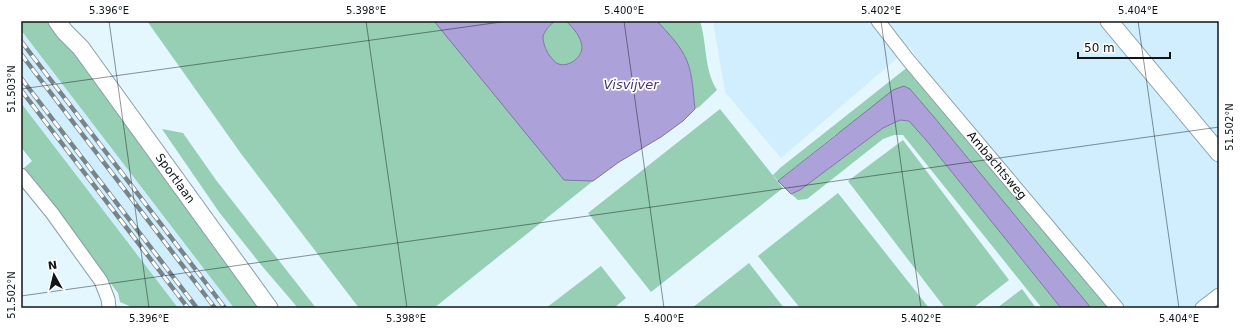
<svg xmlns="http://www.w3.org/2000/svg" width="1240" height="329" font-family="'DejaVu Sans',sans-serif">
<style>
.built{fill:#d0eefd}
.green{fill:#96cfb3}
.water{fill:#ada1d9;stroke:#7d77a0}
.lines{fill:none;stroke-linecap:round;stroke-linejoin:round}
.minor-casing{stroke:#8b9fa9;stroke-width:15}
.tertiary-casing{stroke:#8b9fa9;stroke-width:19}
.minor{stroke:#fff;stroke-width:13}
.tertiary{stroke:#fff;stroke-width:17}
.rail-casing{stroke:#77848a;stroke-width:4.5}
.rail{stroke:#fff;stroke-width:3;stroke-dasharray:9;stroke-linecap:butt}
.ticks{fill:none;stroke:#0e161a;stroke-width:1;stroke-opacity:0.45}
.labels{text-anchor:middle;stroke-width:3.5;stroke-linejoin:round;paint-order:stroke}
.street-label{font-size:12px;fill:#0e161a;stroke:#fff}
.water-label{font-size:13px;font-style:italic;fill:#473477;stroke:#fff}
.neatline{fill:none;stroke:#0e161a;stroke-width:1.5}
.ticks-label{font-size:10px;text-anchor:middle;fill:#0e161a}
</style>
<rect width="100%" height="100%" fill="#e4f6fe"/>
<path class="built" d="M21,21L258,308H138L25,168L32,161L21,113Z
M713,21H1219V308H1075L910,47L781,158L725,92Z"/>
<path class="green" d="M21,21H52L260,308H234L21,30Z
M147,21H434L585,180L593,181L434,308H359L242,155Z
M556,21H566C573,28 581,36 582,47C582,59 565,70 555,62C553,60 551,57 549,55C546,50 543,43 543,37C544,31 551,23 556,21Z
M657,21H700C707,43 704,70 717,90L699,107L695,109C693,93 693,76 687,61C681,46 668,33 657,21Z
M909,66L1108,308H1091L934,117L910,89L835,135L778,181L773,175L780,168Z
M21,103L178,308H134L120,302L118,293L24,168L32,161L21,147Z
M720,109L783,188L651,292L588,213Z
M900,120L909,121L912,123L1061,308H1042L903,135H894L883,139L807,199L798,200L791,194L800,190L883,128Z
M162,129L183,133L216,180L316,308H298L262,266L219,212Z
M903,140L1009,280L973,308H945L848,181Z
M838,193L929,308H800L758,256Z
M749,263L784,308H692Z
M601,266L626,298L614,308H546Z
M1022,289L1036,308H997Z"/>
<path class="water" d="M434,21H556C551,23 544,31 543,37C543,43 546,50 549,55C551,57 553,60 555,62C565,70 582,59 582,47C581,36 573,28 566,21H657C668,33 681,46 687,61C693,76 693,93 695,109L683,121L661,137L619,162L593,181L564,180Z
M904,86L910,89L934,117L1091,308H1061L926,140L909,121L900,120L883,128L800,190L791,194L778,181L893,90Z"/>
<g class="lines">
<defs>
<g id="minor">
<path id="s1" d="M878,21L909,61L1117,308"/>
<path d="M21,175L52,213L101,281L108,299L109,308"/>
<path d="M1202,308L1219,295"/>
</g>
<g id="tertiary">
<path id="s2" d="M57,21L65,32L81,48L269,308"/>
<path d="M1109,21L1219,153"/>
</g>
</defs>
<use href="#minor" class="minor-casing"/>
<use href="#tertiary" class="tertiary-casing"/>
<use href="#minor" class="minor"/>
<use href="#tertiary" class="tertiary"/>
<defs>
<path id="rail" d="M21,41L225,308
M21,54L215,308
M21,78L197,308
M21,90L188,308"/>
</defs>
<use href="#rail" class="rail-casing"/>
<use href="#rail" class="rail"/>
</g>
<path class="ticks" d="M109,21L149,308M366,21L407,308M624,21L664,308M881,21L921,308M1138,21L1179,308M21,89L508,21M21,296L1219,127"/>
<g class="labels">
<g class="street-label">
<text dy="4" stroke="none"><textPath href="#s1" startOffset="187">Ambachtsweg</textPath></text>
<text dy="4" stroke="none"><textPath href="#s2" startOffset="197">Sportlaan</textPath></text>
</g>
<g class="water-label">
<text x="631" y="89">Visvijver</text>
</g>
</g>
<rect width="1240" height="329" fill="none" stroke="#ffffff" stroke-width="44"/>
<g transform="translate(54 275) rotate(352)" stroke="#ffffff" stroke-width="3" paint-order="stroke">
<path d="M0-3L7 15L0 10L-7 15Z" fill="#0e161a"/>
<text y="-6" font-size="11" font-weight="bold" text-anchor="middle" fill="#0e161a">N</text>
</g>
<path d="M1078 52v6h92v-6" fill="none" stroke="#0e161a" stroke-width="2"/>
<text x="1084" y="52" font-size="12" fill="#0e161a" stroke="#ffffff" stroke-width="3" paint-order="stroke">50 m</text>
<rect x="22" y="22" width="1196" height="285" class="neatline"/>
<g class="ticks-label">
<text x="109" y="14">5.396°E</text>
<text x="366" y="14">5.398°E</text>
<text x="624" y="14">5.400°E</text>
<text x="881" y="14">5.402°E</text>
<text x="1138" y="14">5.404°E</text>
<text transform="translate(11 89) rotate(-90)" y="4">51.503°N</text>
<text transform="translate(1229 127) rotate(-90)" y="4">51.502°N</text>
<text transform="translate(11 295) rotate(-90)" y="4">51.502°N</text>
<text x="149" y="322">5.396°E</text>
<text x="406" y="322">5.398°E</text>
<text x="664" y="322">5.400°E</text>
<text x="921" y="322">5.402°E</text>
<text x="1179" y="322">5.404°E</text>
</g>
</svg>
